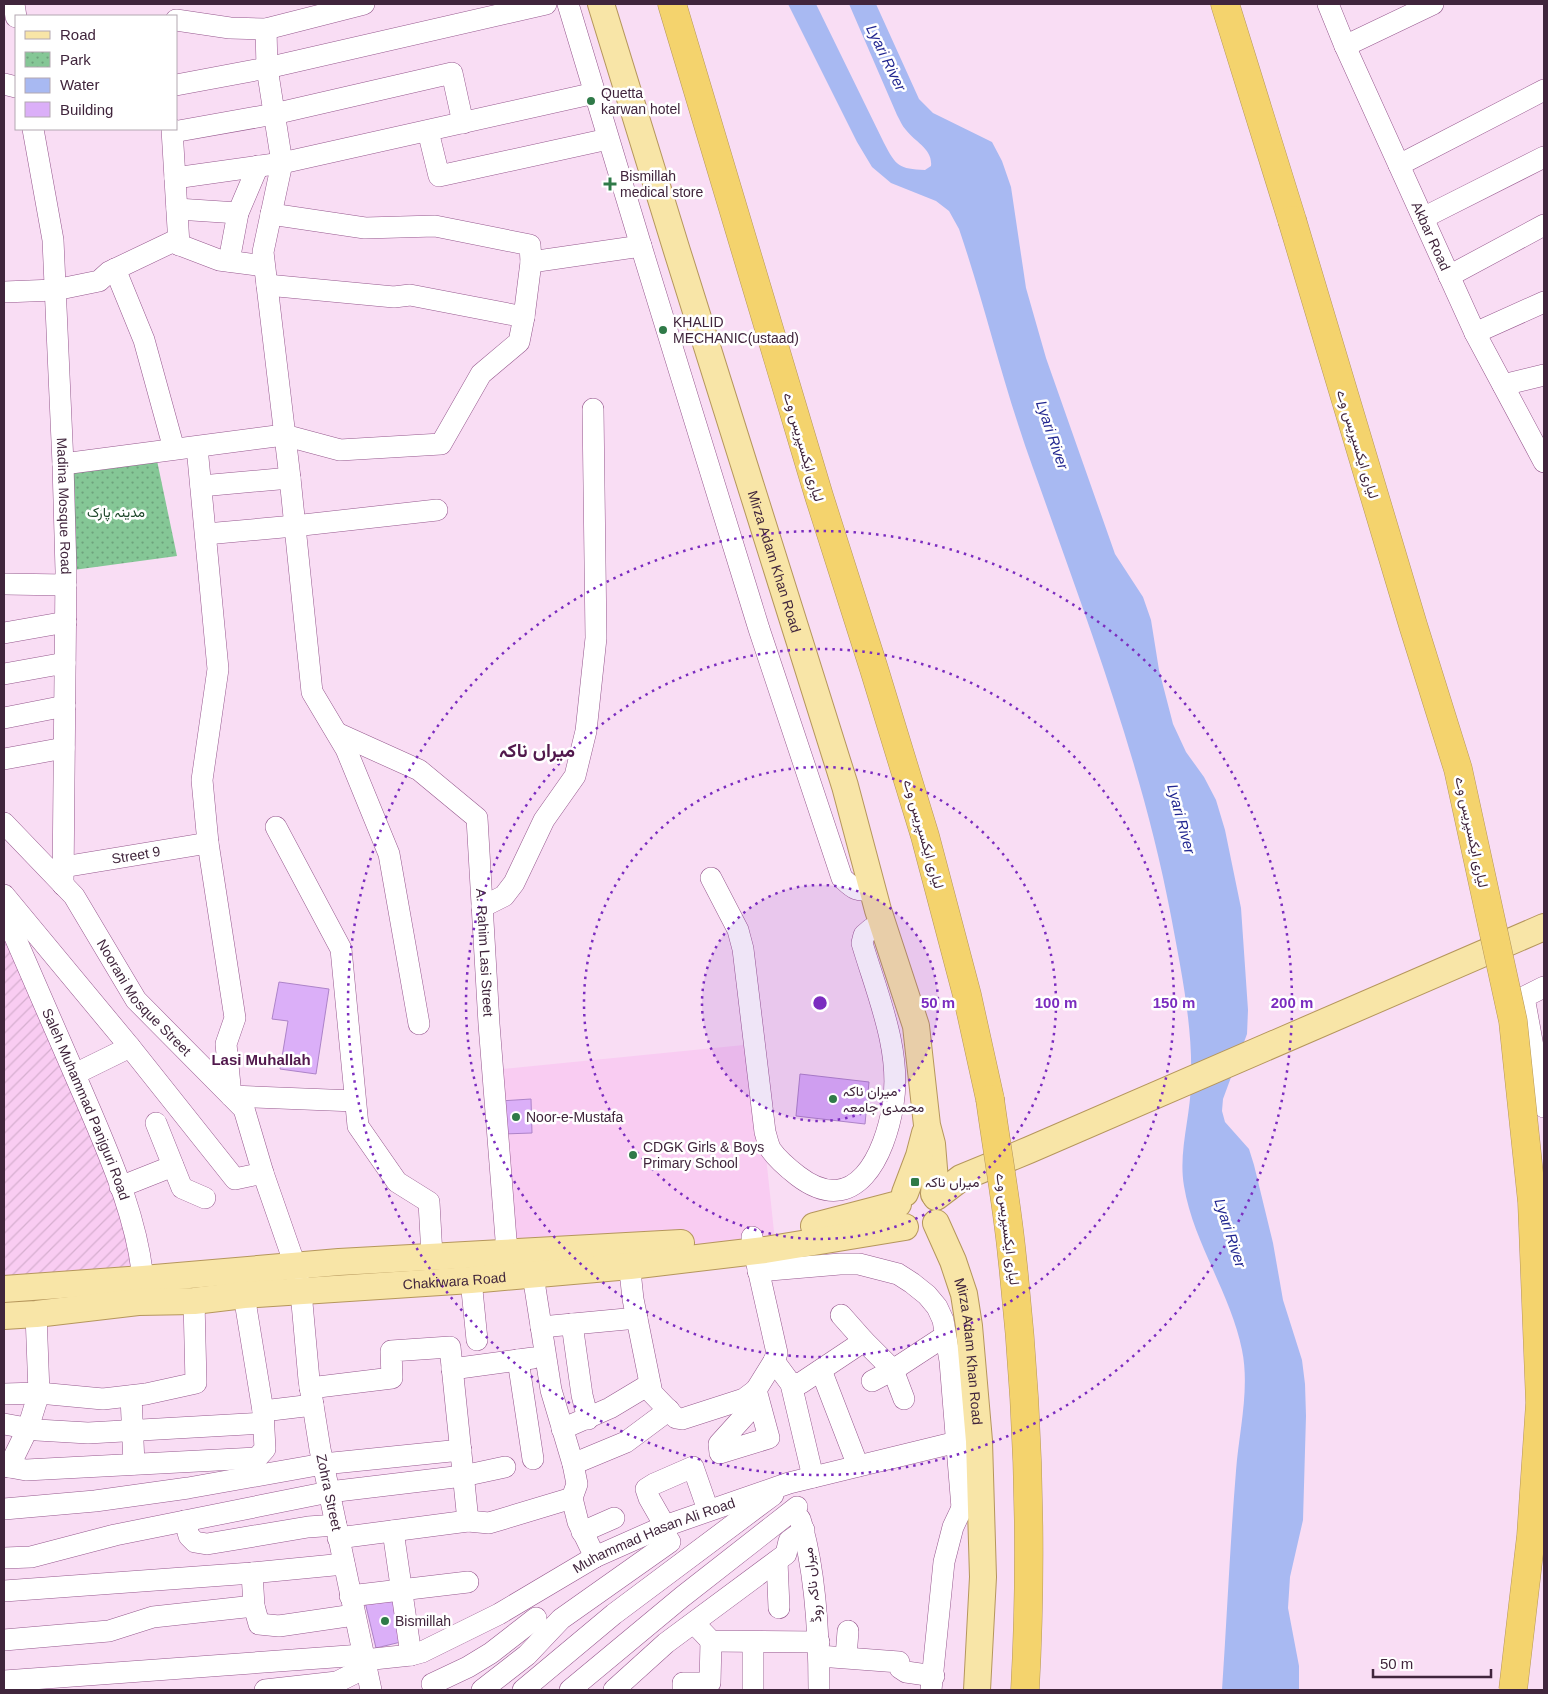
<svg xmlns="http://www.w3.org/2000/svg" width="1548" height="1694" font-family="Arial,Vazirmatn,sans-serif">
<style>
.built{fill:#f9ccf2}
.industrial{fill:url(#industrial-furrows)}
.park{fill:url(#park-dots)}
.water{fill:#a8b9f2}
.building{fill:#dbaff8;stroke:#ad83c8}
.lines{fill:none;stroke-linecap:round;stroke-linejoin:round}
.minor-casing{stroke:#96588e;stroke-width:22}
.major-casing{stroke:#b5965c;stroke-width:28}
.highway-casing{stroke:#b5965c;stroke-width:29}
.minor{stroke:#fff;stroke-width:21}
.major{stroke:#f8e5a7;stroke-width:26}
.highway{stroke:#f4d36d;stroke-width:28}
.highway-bridge-casing{stroke:#b5965c;stroke-width:29;stroke-linecap:butt}
.highway-bridge{stroke:#f4d36d;stroke-width:28}
.ring{fill:none;stroke:#7b2cbf;stroke-width:2.5;stroke-dasharray:2.5 5}
.poi-dot{fill:#2f7a48;stroke:#fff;stroke-width:2}
.labels{text-anchor:middle;stroke-width:5;stroke-linejoin:round;paint-order:stroke}
.poi-label{font-size:14px;fill:#40253c;stroke:#fff;text-anchor:start}
.street-label{font-size:14px;fill:#40253c;stroke:#fff}
.park-label{font-size:14px;fill:#1f482b;stroke:#fff}
.water-label{font-size:15px;font-style:italic;fill:#212690;stroke:#fff}
.neighbourhood-label{font-size:15px;font-weight:bold;fill:#51184c;stroke:#fff}
.district-label{font-size:19px;font-weight:bold;fill:#51184c;stroke:#fff}
.centre{fill:#7b2cbf;stroke:#fff;stroke-width:2.5}
.ring-label{font-size:15px;text-anchor:middle;font-weight:bold;fill:#7b2cbf;stroke:#fff;stroke-width:5;stroke-linejoin:round;paint-order:stroke}
</style>
<defs>
<pattern id="industrial-furrows" width="10" height="10" patternUnits="userSpaceOnUse" patternTransform="scale(1.25)"><rect width="10" height="10" fill="#f9ccf2"/><path d="M-1 1l2-2M0 10L10 0M9 11l2-2" fill="none" stroke="#d6afd0"/></pattern>
<pattern id="park-dots" width="8" height="8" patternUnits="userSpaceOnUse" patternTransform="scale(1.25)"><rect width="8" height="8" fill="#85c796"/><path d="M2 2h.1M6 6h.1" fill="none" stroke="#6ea17c" stroke-width="1.8" stroke-linecap="round"/></pattern>
</defs>
<rect width="100%" height="100%" fill="#f9ddf4"/>
<path class="built" d="M754,1044L775,1241L507,1264L493,1070Z"/>
<path class="industrial" d="M4,912L113,1161L141,1287L4,1295Z"/>
<path class="park" d="M155,451L177,556L66,571L63,464Z"/>
<path class="water" d="M788,4H816L884,143C896,166 899,169 925,170L931,166C933,149 915,142 906,130C902,126 900,120 897,115L849,4H876L919,99L933,113L992,142L1002,161L1011,187L1026,288L1046,358L1115,554L1143,597L1151,620L1159,670L1173,724L1186,752L1204,777L1216,800L1225,830L1241,908L1248,1010L1247,1034L1223,1099L1222,1111L1225,1122L1249,1149L1254,1165L1273,1243L1283,1300L1302,1360L1305,1384L1306,1416L1303,1520L1290,1577L1288,1608L1299,1666V1690H1222C1227,1617 1230,1544 1236,1471C1239,1432 1250,1389 1242,1350C1231,1294 1193,1242 1184,1186C1178,1151 1191,1116 1191,1081C1193,1026 1181,970 1171,916C1145,778 1095,642 1048,510C1038,481 1027,453 1018,424C997,360 981,293 959,229L949,211L936,201L891,183L872,167L857,142Z"/>
<path class="building" d="M279,982L329,989L316,1074L280,1069L288,1021L272,1019Z
M800,1074L869,1082L865,1124L796,1116Z
M531,1099L532,1133L503,1134L500,1101Z
M393,1594L405,1641L376,1648L365,1602Z"/>
<g class="lines">
<defs>
<g id="minor">
<path d="M14,4L16,17"/>
<path d="M568,4L641,246L759,629L842,878C854,889 856,892 872,889"/>
<path id="s1" d="M1328,4L1345,46L1475,333L1544,462"/>
<path d="M176,20L230,28L266,29L364,4"/>
<path d="M266,29L267,68L282,163L263,252L290,478L312,692L346,749L389,854L419,1024"/>
<path d="M1345,46L1433,4"/>
<path d="M4,84L16,87"/>
<path d="M176,85L267,68L546,4"/>
<path id="s2" d="M33,129L53,240L63,464L66,571L63,885"/>
<path d="M172,129L179,245"/>
<path d="M428,131L439,176L608,139"/>
<path d="M173,132L274,114L452,73L463,123"/>
<path d="M1399,165L1544,90"/>
<path d="M175,178L282,163L595,93"/>
<path d="M177,209L238,213"/>
<path d="M271,214L365,228L435,226L530,245L531,262L641,246"/>
<path d="M1423,218L1544,157"/>
<path d="M229,261L238,213L258,166"/>
<path d="M115,269L144,340L174,449"/>
<path d="M1449,276L1544,225"/>
<path d="M267,285L394,297L410,295L524,317L531,262"/>
<path d="M4,292L55,290L99,281L109,272L172,242L219,260L264,266"/>
<path d="M1475,333L1544,302"/>
<path d="M1503,385L1544,375"/>
<path d="M197,447L218,669L202,780L208,843L235,1018L226,1044L231,1096L355,1101"/>
<path d="M63,464L284,435L340,450L441,444L481,374L519,342L524,317"/>
<path d="M201,486L290,478"/>
<path d="M206,534L294,526L437,510"/>
<path d="M4,584L66,585"/>
<path d="M4,633L66,622"/>
<path d="M4,674L65,663"/>
<path d="M4,718L65,706"/>
<path id="s3" d="M337,733L419,770L477,818L489,1024L507,1252"/>
<path d="M4,759L64,748"/>
<path id="s4" d="M4,823L74,896L136,1000L244,1109L263,1173L295,1265L301,1292L309,1380L320,1449L371,1690"/>
<path d="M276,827L341,949L358,1126L397,1182L429,1202L432,1256"/>
<path id="s5" d="M63,867L208,843"/>
<path d="M711,878L738,930L743,949L765,1132C767,1138 768,1145 771,1150C778,1160 789,1169 798,1176C856,1220 885,1154 893,1105C902,1051 877,994 862,943L864,935L871,929L884,926"/>
<path d="M4,895L130,1047L235,1179L263,1173"/>
<path d="M482,907L504,896L514,883L544,820L575,776L586,731L596,638L593,409"/>
<path id="s6" d="M4,912C29,969 54,1026 78,1082C106,1147 142,1224 144,1295"/>
<path d="M1544,987L1524,997L1544,1107"/>
<path d="M75,1074L130,1047"/>
<path d="M156,1123L182,1188L205,1198"/>
<path d="M120,1187L173,1166"/>
<path d="M752,1237L754,1251L777,1353L774,1361L756,1390L769,1438L720,1453L719,1444L758,1401"/>
<path d="M628,1252L633,1299L652,1393L676,1418L682,1419L744,1399L756,1390"/>
<path d="M533,1259V1275L551,1390L573,1464L577,1484L572,1498L578,1522L595,1557"/>
<path d="M758,1271L840,1264H859L898,1274L912,1283L927,1295L937,1307L943,1320L950,1361L962,1508"/>
<path d="M471,1280L477,1340"/>
<path d="M841,1315L864,1341L893,1370L904,1399"/>
<path d="M572,1324L582,1395L588,1419"/>
<path d="M541,1327L637,1318"/>
<path d="M518,1360L533,1459"/>
<path d="M774,1361L791,1384L813,1477"/>
<path d="M452,1369L533,1358"/>
<path d="M821,1370L858,1466"/>
<path d="M872,1381L893,1370L945,1336"/>
<path d="M791,1384L801,1383L864,1341"/>
<path d="M310,1388L392,1378L391,1351L450,1347L468,1521"/>
<path d="M4,1394L39,1393L103,1399L146,1394L196,1383L194,1301"/>
<path d="M131,1396L134,1464"/>
<path d="M263,1411L313,1405"/>
<path d="M4,1424L37,1430L88,1433L263,1423"/>
<path d="M562,1429L610,1408L650,1384"/>
<path d="M573,1464L626,1442L669,1410"/>
<path d="M4,1466L26,1470L257,1458L265,1449L263,1411L244,1295"/>
<path d="M9,1467L28,1428L39,1393L36,1314"/>
<path d="M4,1509L95,1501L188,1488L323,1464L461,1450"/>
<path d="M800,1519C816,1571 819,1635 819,1690"/>
<path d="M185,1521L189,1536L195,1542L207,1544L308,1527L336,1525"/>
<path d="M665,1526L649,1498L646,1489L654,1484L693,1467L708,1510"/>
<path d="M393,1531L411,1655"/>
<path d="M582,1532L614,1518"/>
<path d="M338,1538L468,1521L489,1523L572,1498"/>
<path d="M4,1558L31,1557L115,1535L329,1492L463,1476L505,1467"/>
<path d="M777,1561L779,1608"/>
<path d="M252,1573L254,1606L259,1624L279,1626L354,1615"/>
<path d="M4,1591L252,1573L344,1564"/>
<path d="M350,1596L468,1582"/>
<path d="M694,1623L711,1641L819,1642"/>
<path d="M4,1640L109,1631L153,1617L254,1606"/>
<path d="M819,1656L899,1662L900,1668L906,1672L934,1676"/>
<path d="M846,1657L848,1631"/>
<path id="s7" d="M364,1660L411,1655L422,1652L499,1614L595,1557L665,1526L789,1483L957,1442"/>
<path d="M4,1681L362,1655"/>
<path d="M432,1684L468,1667L491,1653L536,1618"/>
<path d="M265,1690L337,1682L365,1668"/>
<path d="M482,1690L527,1655L561,1619L670,1542L661,1528"/>
<path d="M523,1690L614,1614L773,1495"/>
<path d="M570,1690L682,1597L797,1507"/>
<path d="M614,1690L666,1643L786,1554L789,1541L804,1530"/>
<path d="M683,1690V1683H710L711,1641"/>
<path d="M753,1690V1642"/>
<path d="M931,1690L944,1562L953,1527L962,1508L974,1502"/>
</g>
<g id="major">
<path id="s8" d="M601,4L677,251L845,786L878,910L916,1026L927,1125L932,1144L935,1181L934,1194"/>
<path d="M905,1193L919,1156L925,1133"/>
<path d="M936,1197L961,1178L1029,1150L1544,927"/>
<path id="s9" d="M936,1223L953,1261L964,1294L969,1326L979,1441L983,1577L977,1690"/>
<path d="M814,1226L898,1204"/>
<path d="M4,1289L143,1279L339,1262L681,1243"/>
<path id="s10" d="M4,1316L36,1314L138,1302L194,1301L244,1295L471,1280L630,1266L765,1250L905,1227"/>
</g>
<path id="highway" d="M672,4L819,496L874,669L925,836L967,995L990,1099
M1225,4L1292,220"/>
</defs>
<use href="#minor" class="minor-casing"/>
<use href="#major" class="major-casing"/>
<use href="#highway" class="highway-casing"/>
<use href="#minor" class="minor"/>
<use href="#major" class="major"/>
<use href="#highway" class="highway"/>
<defs>
<path id="highway-bridge" d="M1292,220L1413,625L1458,769L1513,1021L1532,1202L1540,1403L1531,1536L1513,1690
M990,1099C997,1151 1007,1204 1012,1256C1028,1400 1033,1546 1025,1690"/>
</defs>
<use href="#highway-bridge" class="highway-bridge-casing"/>
<use href="#highway-bridge" class="highway-bridge"/>
</g>
<circle cx="820" cy="1003" r="118" fill="#7b2cbf" fill-opacity=".12"/>
<g class="ring">
<circle cx="820" cy="1003" r="118"/>
<circle cx="820" cy="1003" r="236"/>
<circle cx="820" cy="1003" r="354"/>
<circle cx="820" cy="1003" r="472"/>
</g>
<g class="poi-dot">
<circle cx="591" cy="101" r="5"/>
<path d="M607.5 176.5h5v5h5v5h-5v5h-5v-5h-5v-5h5z"/>
<circle cx="663" cy="330" r="5"/>
<circle cx="833" cy="1099" r="5"/>
<circle cx="516" cy="1117" r="5"/>
<circle cx="633" cy="1155" r="5"/>
<rect x="910" y="1177" width="10" height="10" rx="2.5"/>
<circle cx="385" cy="1621" r="5"/>
</g>
<g class="labels">
<g class="poi-label">
<text x="601" y="98">Quetta<tspan x="601" dy="16">karwan hotel</tspan></text>
<text x="620" y="181">Bismillah<tspan x="620" dy="16">medical store</tspan></text>
<text x="673" y="327">KHALID<tspan x="673" dy="16">MECHANIC(ustaad)</tspan></text>
<text x="843" y="1096">میران ناکہ<tspan x="843" dy="16">محمدی جامعہ</tspan></text>
<text x="526" y="1122">Noor-e-Mustafa</text>
<text x="643" y="1152">CDGK Girls &amp; Boys<tspan x="643" dy="16">Primary School</tspan></text>
<text x="925" y="1187">میراں ناکہ</text>
<text x="395" y="1626">Bismillah</text>
</g>
<g class="street-label">
<text dy="5" stroke="none"><textPath href="#s1" startOffset="254">Akbar Road</textPath></text>
<text transform="translate(1358 444) rotate(73)" y="5">لیاری ایکسپریس وے</text>
<text transform="translate(804 447) rotate(74)" y="5">لیاری ایکسپریس وے</text>
<text dy="5" stroke="none"><textPath href="#s2" startOffset="379">Madina Mosque Road</textPath></text>
<text dy="5" stroke="none"><textPath href="#s8" startOffset="584">Mirza Adam Khan Road</textPath></text>
<text transform="translate(1472 832) rotate(78)" y="5">لیاری ایکسپریس وے</text>
<text transform="translate(924 834) rotate(74)" y="5">لیاری ایکسپریس وے</text>
<text dy="5" stroke="none"><textPath href="#s5" startOffset="74">Street 9</textPath></text>
<text dy="5" stroke="none"><textPath href="#s3" startOffset="300">A. Rahim Lasi Street</textPath></text>
<text dy="5" stroke="none"><textPath href="#s4" startOffset="225">Noorani Mosque Street</textPath></text>
<text dy="5" stroke="none"><textPath href="#s6" startOffset="209">Saleh Muhammad Panjguri Road</textPath></text>
<text transform="translate(1008 1229) rotate(83)" y="5">لیاری ایکسپریس وے</text>
<text dy="5" stroke="none"><textPath href="#s10" startOffset="452">Chakiwara Road</textPath></text>
<text dy="5" stroke="none"><textPath href="#s9" startOffset="134">Mirza Adam Khan Road</textPath></text>
<text dy="5" stroke="none"><textPath href="#s4" startOffset="770">Zohra Street</textPath></text>
<text dy="5" stroke="none"><textPath href="#s7" startOffset="319">Muhammad Hasan Ali Road</textPath></text>
<text transform="translate(812 1585) rotate(-97)" y="5">میراں ناکہ روڈ</text>
</g>
<g class="park-label">
<text x="116" y="517">مدینہ پارک</text>
</g>
<g class="water-label">
<text transform="translate(886 58) rotate(64)" y="5">Lyari River</text>
<text transform="translate(1052 435) rotate(71)" y="5">Lyari River</text>
<text transform="translate(1181 819) rotate(75)" y="5">Lyari River</text>
<text transform="translate(1230 1233) rotate(72)" y="5">Lyari River</text>
</g>
<g class="neighbourhood-label">
<text x="261" y="1065">Lasi Muhallah</text>
</g>
<g class="district-label">
<text x="537" y="757">میراں ناکہ</text>
</g>
</g>
<circle cx="820" cy="1003" r="8" class="centre"/>
<g class="ring-label">
<text x="938" y="1008">50 m</text>
<text x="1056" y="1008">100 m</text>
<text x="1174" y="1008">150 m</text>
<text x="1292" y="1008">200 m</text>
</g>
<rect width="1548" height="1694" fill="none" stroke="#40253c" stroke-width="10"/>
<rect x="15" y="15" width="162" height="115" fill="#ffffff" stroke="#b3a8b1"/>
<rect x="25" y="31" width="25" height="8" fill="#f8e5a7" stroke="#b3a8b1"/>
<text x="60" y="40" font-size="15" fill="#40253c">Road</text>
<rect x="25" y="52" width="25" height="15" fill="url(#park-dots)" stroke="#b3a8b1"/>
<text x="60" y="65" font-size="15" fill="#40253c">Park</text>
<rect x="25" y="78" width="25" height="15" fill="#a8b9f2" stroke="#b3a8b1"/>
<text x="60" y="90" font-size="15" fill="#40253c">Water</text>
<rect x="25" y="102" width="25" height="15" fill="#dbaff8" stroke="#b3a8b1"/>
<text x="60" y="115" font-size="15" fill="#40253c">Building</text>
<path d="M1373 1669v8h118v-8" fill="none" stroke="#40253c" stroke-width="2.5"/>
<text x="1380" y="1669" font-size="15" fill="#40253c" stroke="#ffffff" stroke-width="4" paint-order="stroke">50 m</text>
</svg>
